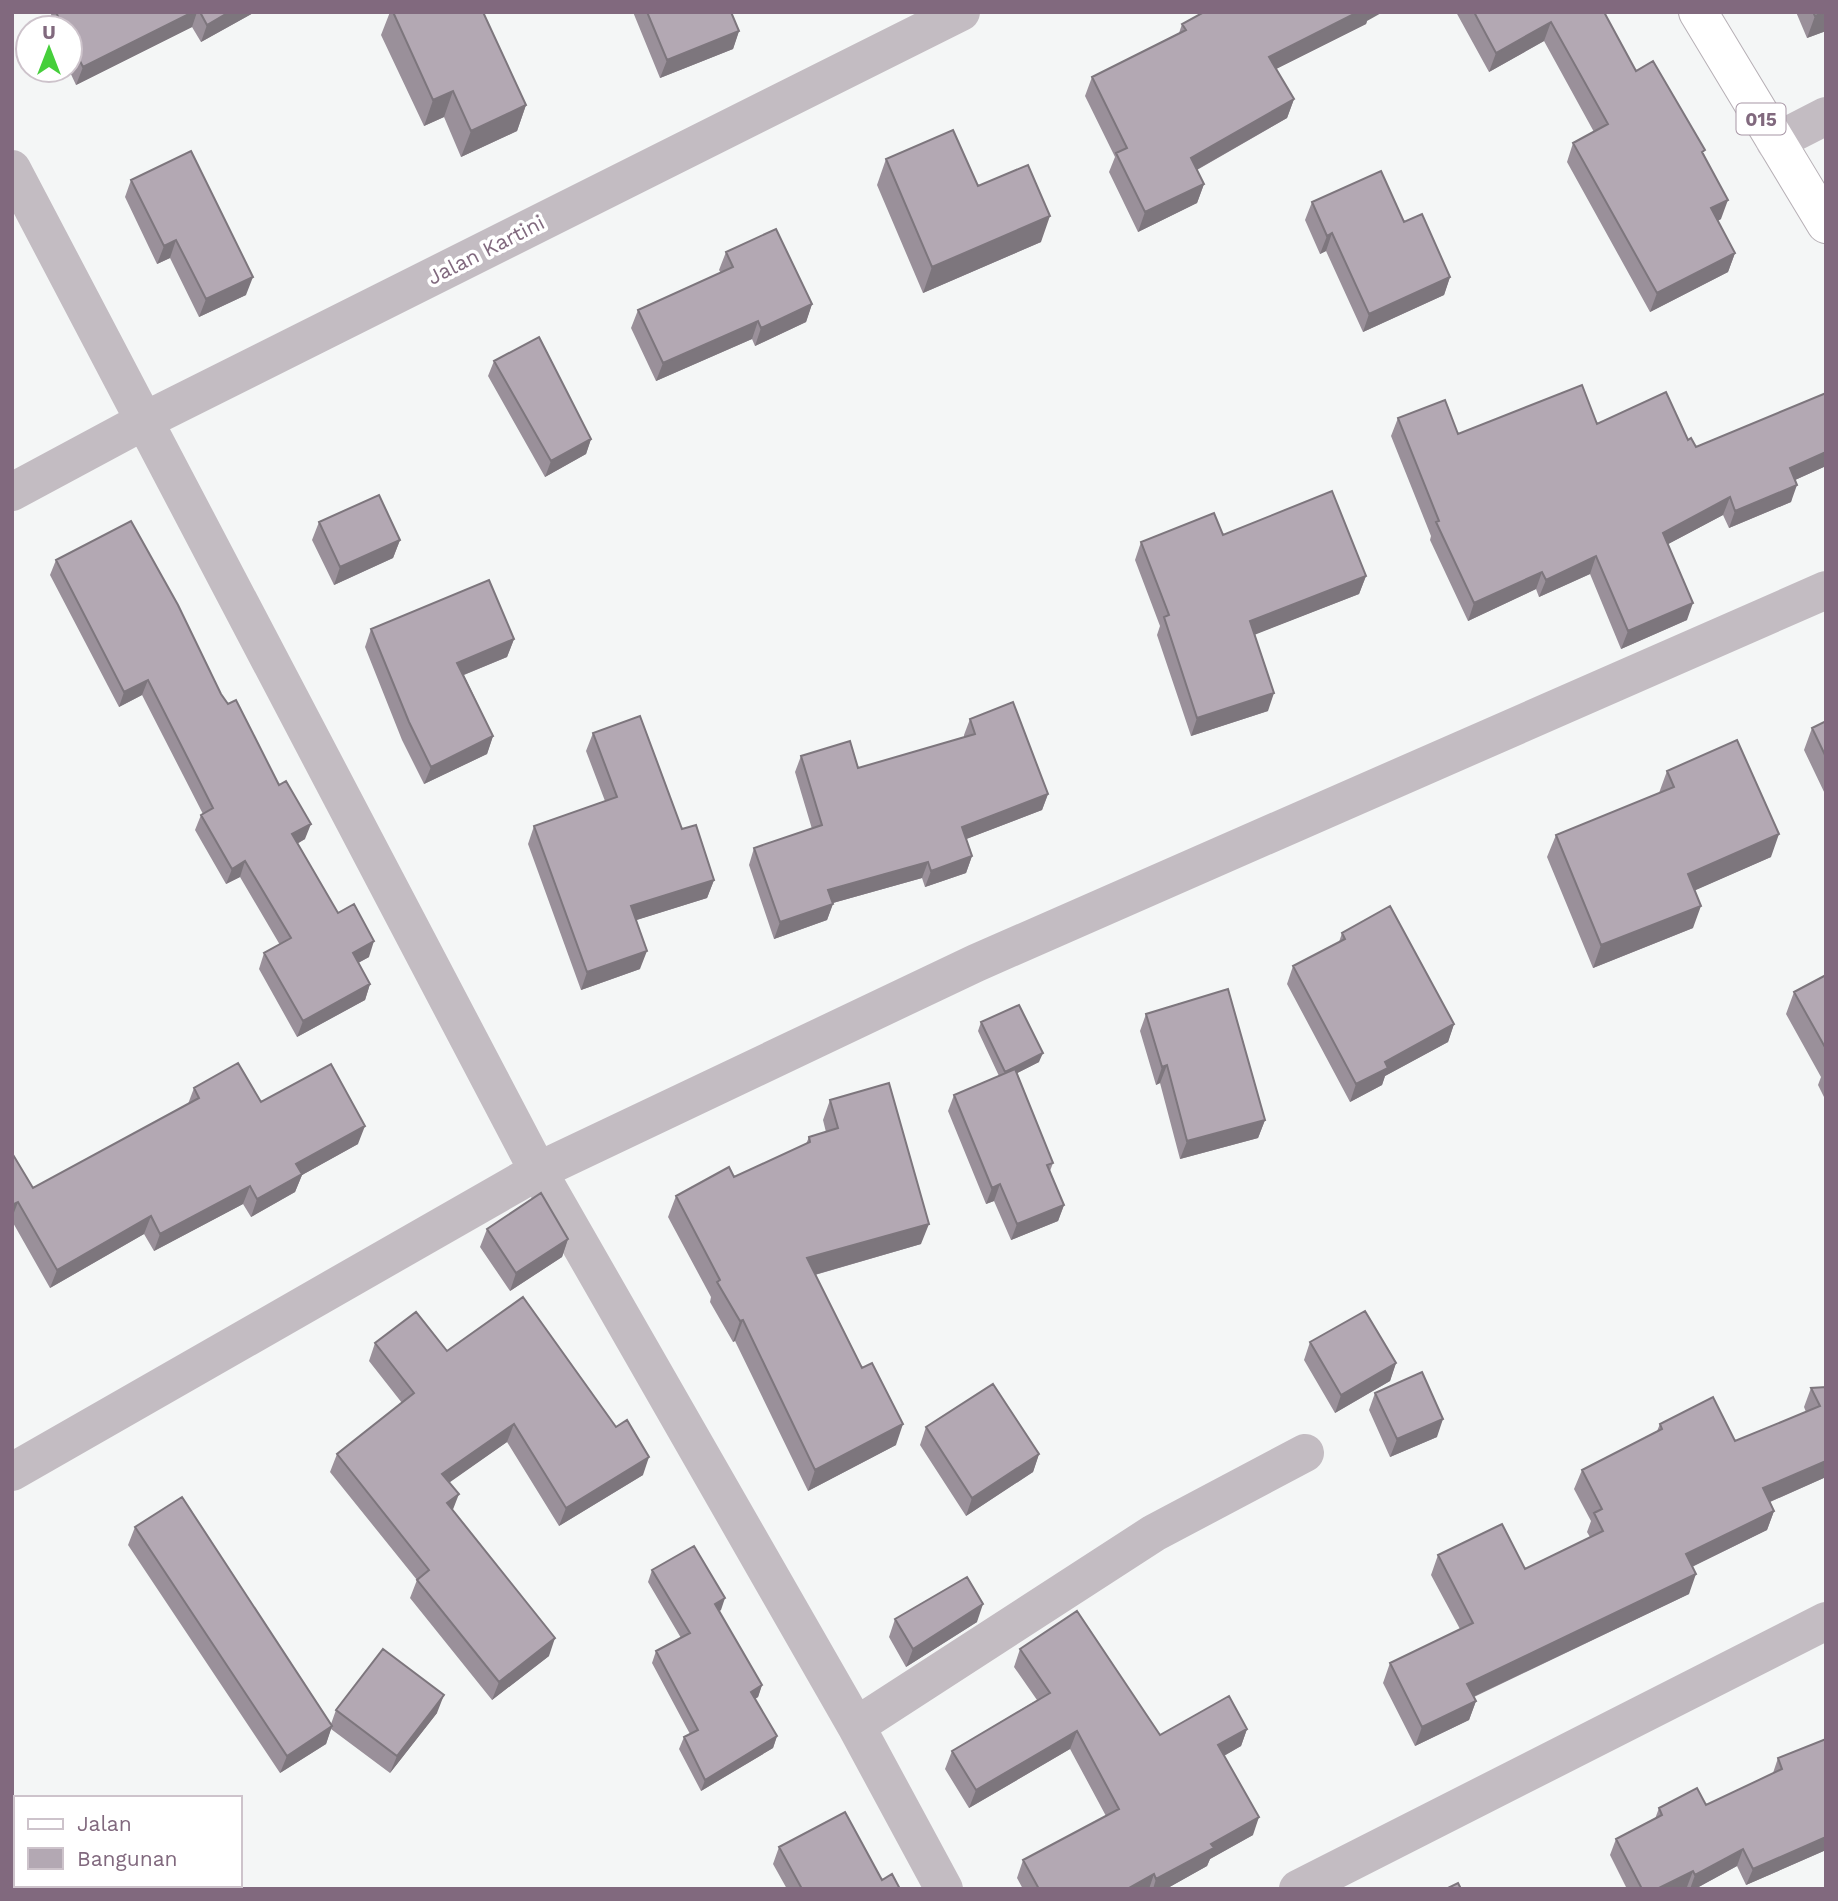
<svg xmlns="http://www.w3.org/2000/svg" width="1838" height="1901" font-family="'Work Sans',sans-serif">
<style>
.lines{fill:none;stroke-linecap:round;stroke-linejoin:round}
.primary-casing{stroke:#b7b0b6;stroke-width:40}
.street{stroke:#c3bcc2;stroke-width:38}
.primary{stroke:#fff;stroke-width:38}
.wall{fill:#9a909a}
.shaded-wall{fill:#7d767d}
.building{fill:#b3a8b3;stroke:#7d767d;stroke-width:2}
.labels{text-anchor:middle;stroke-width:7;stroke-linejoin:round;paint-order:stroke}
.shield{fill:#fff;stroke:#a796a5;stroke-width:2}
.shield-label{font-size:19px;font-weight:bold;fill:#81697e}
.street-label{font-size:21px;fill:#81697e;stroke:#fff}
</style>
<rect width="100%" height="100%" fill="#f4f6f6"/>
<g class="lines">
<defs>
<path id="primary" d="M1698,12L1826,224"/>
</defs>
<use href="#primary" class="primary-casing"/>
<path class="street" d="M1775,142L1826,116
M12,169L538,1171L856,1726L944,1889
M12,492L146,420L961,12
M12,1472L538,1171L976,963L1826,590
M856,1726L1154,1533L1305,1453
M1298,1889L1826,1621"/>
<use href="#primary" class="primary"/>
</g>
<path class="wall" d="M52,12H255L201,42L192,27L76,85L69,70H70V28H48L47,26Z
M390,12H483L526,105L517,131L461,157L444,117L424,126L381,35Z
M633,12H731L739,31L733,49L660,78Z
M1456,12H1604L1636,71L1704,154L1721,219L1718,221L1735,253L1728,272L1650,312L1567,162L1573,143L1594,132L1544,41L1489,72Z
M1796,12H1826V31L1807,38Z
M1367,21L1366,24L1276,69L1294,99L1287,118L1197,170L1204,184L1197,203L1138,232L1109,172L1115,157L1085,96L1092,77L1179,33L1182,24Z
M886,159L978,186L1041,242L923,293L877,185Z
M131,180L246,295L199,317L170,258L157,264L125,197Z
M1312,202L1404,222L1450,277L1444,295L1363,332L1326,251L1320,254L1305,220Z
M726,252L812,304L806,322L755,346L752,339L656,381L631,328L638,310L721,273L719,270Z
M494,361L591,439L586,454L545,477L488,376Z
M1398,418L1458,434L1597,424L1688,440L1696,447L1826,466L1795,480L1791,502L1729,528L1723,515L1668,544L1687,620L1621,649L1590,574L1539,597L1536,589L1468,621L1430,540L1431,536L1391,436Z
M319,522L400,540L393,558L334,585L312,540Z
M1223,535L1366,576L1359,594L1255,634L1268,711L1191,736L1157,635L1160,626L1135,560L1141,542Z
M56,560L221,694L305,839L297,844L338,913L369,957L358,963L370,984L365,1000L297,1037L259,969L264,953L280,945L240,877L226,884L195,830L201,815L203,814L142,695L119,707L50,575Z
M371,629L514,639L507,657L464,675L493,736L487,754L424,784L402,740L365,647Z
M970,719L1048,794L1042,810L966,839L972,856L966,873L925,887L922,878L833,903L827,920L774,939L749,865L754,848L812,829L795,772L801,756L858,768L964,737V735Z
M1826,721V796L1804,750L1812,728Z
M593,733L682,829L714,880L707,898L636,920L640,969L581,990L528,844L534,826L605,801L586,751Z
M1667,771L1771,857L1695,890L1693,928L1593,968L1547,857L1556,835L1659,793Z
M1342,933L1454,1024L1448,1042L1385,1076L1382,1085L1350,1102L1287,984L1293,966L1339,942Z
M1826,975V1101L1818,1085L1821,1077L1786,1014L1794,992Z
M1146,1014L1265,1120L1258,1138L1180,1159L1160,1083L1156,1085L1140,1031Z
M981,1022L1039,1062L1017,1073L1053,1163L1050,1171L1064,1205L1058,1221L1011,1240L994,1201L986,1204L948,1111L954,1095L999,1076L978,1031Z
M194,1088L261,1102L358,1144L302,1175L295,1192L251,1217L243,1204L154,1251L144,1234L50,1288L12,1221V1153L33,1188L188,1104Z
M830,1100L921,1244L815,1275L896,1445L808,1491L735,1341L733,1342L710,1302L711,1297L668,1217L676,1196L734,1177L806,1144L809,1137L826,1132L823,1120Z
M487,1229L568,1239L562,1257L510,1291L480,1247Z
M1310,1342L1396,1363L1390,1381L1335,1413L1304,1360Z
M375,1343L447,1351L643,1475L559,1526L507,1442L449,1482L453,1510L549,1656L492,1700L410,1598L417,1580L330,1472L337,1454L402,1403L369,1361Z
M1826,1387V1477L1770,1502L1774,1511L1767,1530L1692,1567L1689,1594L1474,1697L1476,1701L1469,1720L1415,1746L1383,1683L1390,1663L1460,1629L1431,1575L1438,1555L1525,1569L1590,1537L1587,1532L1591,1521L1574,1489L1582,1470L1657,1431L1660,1424L1735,1441L1806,1412L1804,1407L1811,1388Z
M1375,1393L1437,1437L1390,1457L1369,1410Z
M926,1427L1039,1454L1033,1472L966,1516L920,1445Z
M135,1527L331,1724L336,1710L437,1713L390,1773L331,1729L326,1744L280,1773L128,1545Z
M652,1570L721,1610L719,1611L762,1685L758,1697L755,1699L777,1736L773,1748L701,1791L679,1749L684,1737L690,1734L652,1663L656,1651L681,1638L648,1582Z
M895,1619L977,1622L906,1667L889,1637Z
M1020,1649L1160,1735L1247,1729L1241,1746L1224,1756L1253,1835L1210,1859L1207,1866L1166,1889H1023L1017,1878L1023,1860L1106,1816L1070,1749L969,1808L945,1769L952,1751L1037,1700L1014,1667Z
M1826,1739V1850L1746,1885L1737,1866L1695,1889H1688L1687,1887L1684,1889H1627L1610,1855L1616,1839L1655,1819L1659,1808L1706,1805L1773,1773L1778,1758Z
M779,1847L882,1880L900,1889H787L773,1864Z"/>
<path class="shaded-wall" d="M193,12H197L192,27L76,85L83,67Z
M229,12H255L201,42L207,25Z
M1358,12H1383L1367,21L1366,24L1262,76L1269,57Z
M1826,12V31L1807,38L1815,16Z
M1551,22L1544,41L1489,72L1496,53Z
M739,31L733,49L660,78L667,60Z
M453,91L444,117L424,126L433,100Z
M1294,99L1287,118L1184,177L1191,158Z
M526,105L517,131L461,157L471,131Z
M1204,184L1197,203L1138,232L1145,212Z
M1728,200L1721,219L1704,228L1711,208Z
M1050,216L1041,242L923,293L932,267Z
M1332,233L1326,251L1320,254L1327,236Z
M176,240L170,258L157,264L164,246Z
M1735,253L1728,272L1650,312L1657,293Z
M253,277L246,295L199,317L206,299Z
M1450,277L1444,295L1363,332L1369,314Z
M812,304L806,322L755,346L761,328Z
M758,321L752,339L656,381L663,363Z
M591,439L586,454L545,477L551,461Z
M1826,452V466L1784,485L1790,468Z
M1797,485L1791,502L1729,528L1735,511Z
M1730,497L1723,515L1657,550L1663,533Z
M400,540L393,558L334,585L340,567Z
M1596,556L1590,574L1539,597L1546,580Z
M1542,572L1536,589L1468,621L1474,603Z
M1366,576L1359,594L1244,639L1250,621Z
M1693,603L1687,620L1621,649L1628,631Z
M514,639L507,657L451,680L457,663Z
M148,680L142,695L119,707L124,692Z
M1274,693L1268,711L1191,736L1197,718Z
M493,736L487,754L424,784L431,767Z
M1048,794L1042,810L956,843L962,827Z
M311,824L305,839L286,850L292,834Z
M1779,834L1771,857L1680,897L1688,874Z
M972,856L966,873L925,887L931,871Z
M245,861L240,877L226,884L232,869Z
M928,862L922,878L822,906L828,890Z
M714,880L707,898L624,924L631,906Z
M833,904L827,920L774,939L780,922Z
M1701,906L1693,928L1593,968L1601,945Z
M374,941L369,957L347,969L353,953Z
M647,951L640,969L581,990L587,972Z
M370,984L365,1000L297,1037L303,1021Z
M1454,1024L1448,1042L1385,1076L1382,1085L1350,1102L1356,1084L1385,1062Z
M1043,1053L1039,1062L1002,1081L1005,1072Z
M1167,1065L1160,1083L1156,1085L1162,1067Z
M1265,1120L1258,1138L1180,1159L1187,1141Z
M365,1126L358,1144L302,1175L295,1192L251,1217L257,1199L296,1164Z
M1000,1184L994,1201L986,1204L992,1188Z
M250,1186L243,1204L154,1251L160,1234Z
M18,1202L12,1218V1205Z
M1064,1205L1058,1221L1011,1240L1017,1224Z
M151,1216L144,1234L50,1288L57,1270Z
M929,1224L921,1244L800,1279L807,1258Z
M568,1239L562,1257L510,1291L516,1273Z
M743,1320L735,1341L733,1342L740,1321Z
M1396,1363L1390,1381L1335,1413L1341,1395Z
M1443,1419L1437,1437L1390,1457L1397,1439Z
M514,1424L507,1442L436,1492L442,1474Z
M903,1424L896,1445L808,1491L815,1470Z
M1039,1454L1033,1472L966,1516L972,1498Z
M649,1457L643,1475L559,1526L566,1508Z
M1826,1461V1477L1756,1508L1763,1488Z
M459,1494L452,1512L447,1503Z
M1774,1511L1767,1530L1679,1573L1686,1554Z
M1696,1574L1689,1594L1460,1703L1467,1684Z
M725,1598L721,1610L711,1616L715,1604Z
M983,1604L977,1622L906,1667L913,1649Z
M555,1638L549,1656L492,1700L499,1682Z
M762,1685L758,1697L747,1704L751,1692Z
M444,1695L437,1713L390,1773L397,1756Z
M1476,1701L1469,1720L1415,1746L1422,1727Z
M332,1726L326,1744L280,1773L287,1756Z
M1247,1729L1241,1746L1211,1763L1218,1745Z
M1077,1731L1070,1749L969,1808L976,1790Z
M777,1736L773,1748L701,1791L705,1780Z
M1259,1817L1253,1835L1210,1859L1207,1866L1166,1889H1153L1156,1879L1211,1844Z
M1826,1837V1850L1746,1885L1753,1869Z
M1743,1849L1737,1866L1695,1889H1690L1695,1875Z
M1693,1871L1687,1887L1684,1889H1657Z
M1154,1874L1149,1889H1127Z"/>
<path class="building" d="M56,12H193L83,67L70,41V28H63Z
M200,12H229L207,25Z
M393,12H483L526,105L471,131L453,91L433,100Z
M647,12H731L739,31L667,60Z
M1204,12H1358L1269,57L1294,99L1191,158L1204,184L1145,212L1116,153L1127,148L1092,77L1186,30L1182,24Z
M1474,12H1604L1636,71L1653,61L1705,150L1702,152L1728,200L1711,208L1735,253L1657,293L1573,143L1608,124L1551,22L1496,53Z
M1813,12H1825L1815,16Z
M953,130L978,186L1028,165L1050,216L932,267L886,159Z
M191,151L253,277L206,299L176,240L164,246L131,180Z
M1381,171L1404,222L1422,214L1450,277L1369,314L1332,233L1327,236L1312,202Z
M776,229L812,304L761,328L758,321L663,363L638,310L733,267L726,252Z
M539,337L591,439L551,461L494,361Z
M1582,385L1597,424L1666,392L1688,440L1691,438L1696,447L1826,393V452L1790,468L1797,485L1735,511L1730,497L1663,533L1693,603L1628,631L1596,556L1546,580L1542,572L1474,603L1436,522L1439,521L1398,418L1445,400L1458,434Z
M1332,491L1366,576L1250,621L1274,693L1197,718L1164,617L1169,615L1141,542L1214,513L1223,535Z
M379,495L400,540L340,567L319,522Z
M131,521L178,605L221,694L228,704L236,700L279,785L286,781L311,824L292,834L338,913L354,904L374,941L353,953L370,984L303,1021L264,953L291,938L245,861L232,869L201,815L213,808L148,680L124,692L56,560Z
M489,580L514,639L457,663L493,736L431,767L409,722L371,629Z
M1013,702L1048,794L962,827L972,856L931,871L928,862L828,890L833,904L780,922L754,848L822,825L801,756L850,741L858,768L975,734L970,719Z
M640,716L682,829L696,825L714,880L631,906L647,951L587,972L534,826L617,797L593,733Z
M1826,721V757L1812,728Z
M1737,740L1779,834L1688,874L1701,906L1601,945L1556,835L1674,787L1667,771Z
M1390,906L1454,1024L1385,1062L1388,1068L1356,1084L1293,966L1345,939L1342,933Z
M1826,975V1049L1794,992Z
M1228,989L1265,1120L1187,1141L1167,1065L1162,1067L1146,1014Z
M1019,1005L1043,1053L1005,1072L981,1022Z
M238,1063L261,1102L331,1064L365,1126L296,1164L302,1174L257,1199L250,1186L160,1234L151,1216L57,1270L18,1202L12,1205V1153L33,1188L199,1098L194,1088Z
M1015,1069L1053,1163L1047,1165L1064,1205L1017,1224L1000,1184L992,1188L954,1095Z
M889,1083L929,1224L807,1258L862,1368L872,1363L903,1424L815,1470L743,1320L740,1321L717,1282L720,1280L676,1196L729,1167L734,1177L810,1142L809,1137L838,1128L830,1100Z
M541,1193L568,1239L516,1273L487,1229Z
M523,1297L616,1427L627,1420L649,1457L566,1508L514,1424L442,1474L459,1494L447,1503L555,1638L499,1682L417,1580L429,1570L337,1454L414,1393L375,1343L416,1312L447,1351Z
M1365,1311L1396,1363L1341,1395L1310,1342Z
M1422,1372L1443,1419L1397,1439L1375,1393Z
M993,1384L1039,1454L972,1498L926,1427Z
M1826,1387V1461L1763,1488L1774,1511L1686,1554L1696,1574L1467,1684L1476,1701L1422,1727L1390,1663L1473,1623L1438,1555L1502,1524L1525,1569L1603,1531L1594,1513L1602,1509L1582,1470L1662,1429L1660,1424L1713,1397L1735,1441L1820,1406L1811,1388Z
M182,1497L332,1726L287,1756L135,1527Z
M694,1546L725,1598L715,1604L762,1685L751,1692L777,1736L705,1780L684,1737L698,1730L656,1651L690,1633L652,1570Z
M967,1577L983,1604L913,1649L895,1619Z
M1077,1611L1160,1735L1229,1696L1247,1729L1218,1745L1259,1817L1211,1844L1214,1848L1156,1879L1154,1874L1127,1889H1039L1023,1860L1119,1809L1077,1731L976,1790L952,1751L1050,1693L1020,1649Z
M383,1649L444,1695L397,1756L336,1710Z
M1826,1739V1837L1753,1869L1743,1849L1695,1875L1693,1871L1657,1889H1642L1616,1839L1662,1815L1659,1808L1697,1788L1706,1805L1782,1769L1778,1758Z
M845,1812L882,1880L892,1874L900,1889H802L779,1847Z
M1458,1883L1461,1889H1446Z"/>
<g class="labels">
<rect class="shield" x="1736.5" y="103.5" width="49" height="31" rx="5"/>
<g class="shield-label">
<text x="1761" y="126">015</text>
</g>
<g class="street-label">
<text transform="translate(486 250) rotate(-27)" y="7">Jalan Kartini</text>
</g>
</g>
<rect width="1838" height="1901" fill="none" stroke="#81697e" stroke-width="28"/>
<rect x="14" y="1796" width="228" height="91" fill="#ffffff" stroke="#cdc3cb" stroke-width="2"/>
<rect x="28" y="1819" width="35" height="10" fill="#ffffff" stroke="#cdc3cb" stroke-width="2"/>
<text x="77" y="1831" font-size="21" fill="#81697e">Jalan</text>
<rect x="28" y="1848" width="35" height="21" fill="#b3a8b3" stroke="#cdc3cb" stroke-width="2"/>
<text x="77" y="1866" font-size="21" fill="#81697e">Bangunan</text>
<g transform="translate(49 49)"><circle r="33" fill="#ffffff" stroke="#cdc3cb" stroke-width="2"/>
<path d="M0-5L12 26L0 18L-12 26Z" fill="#46cf3b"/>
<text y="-10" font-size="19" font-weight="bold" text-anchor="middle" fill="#81697e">U</text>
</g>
</svg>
